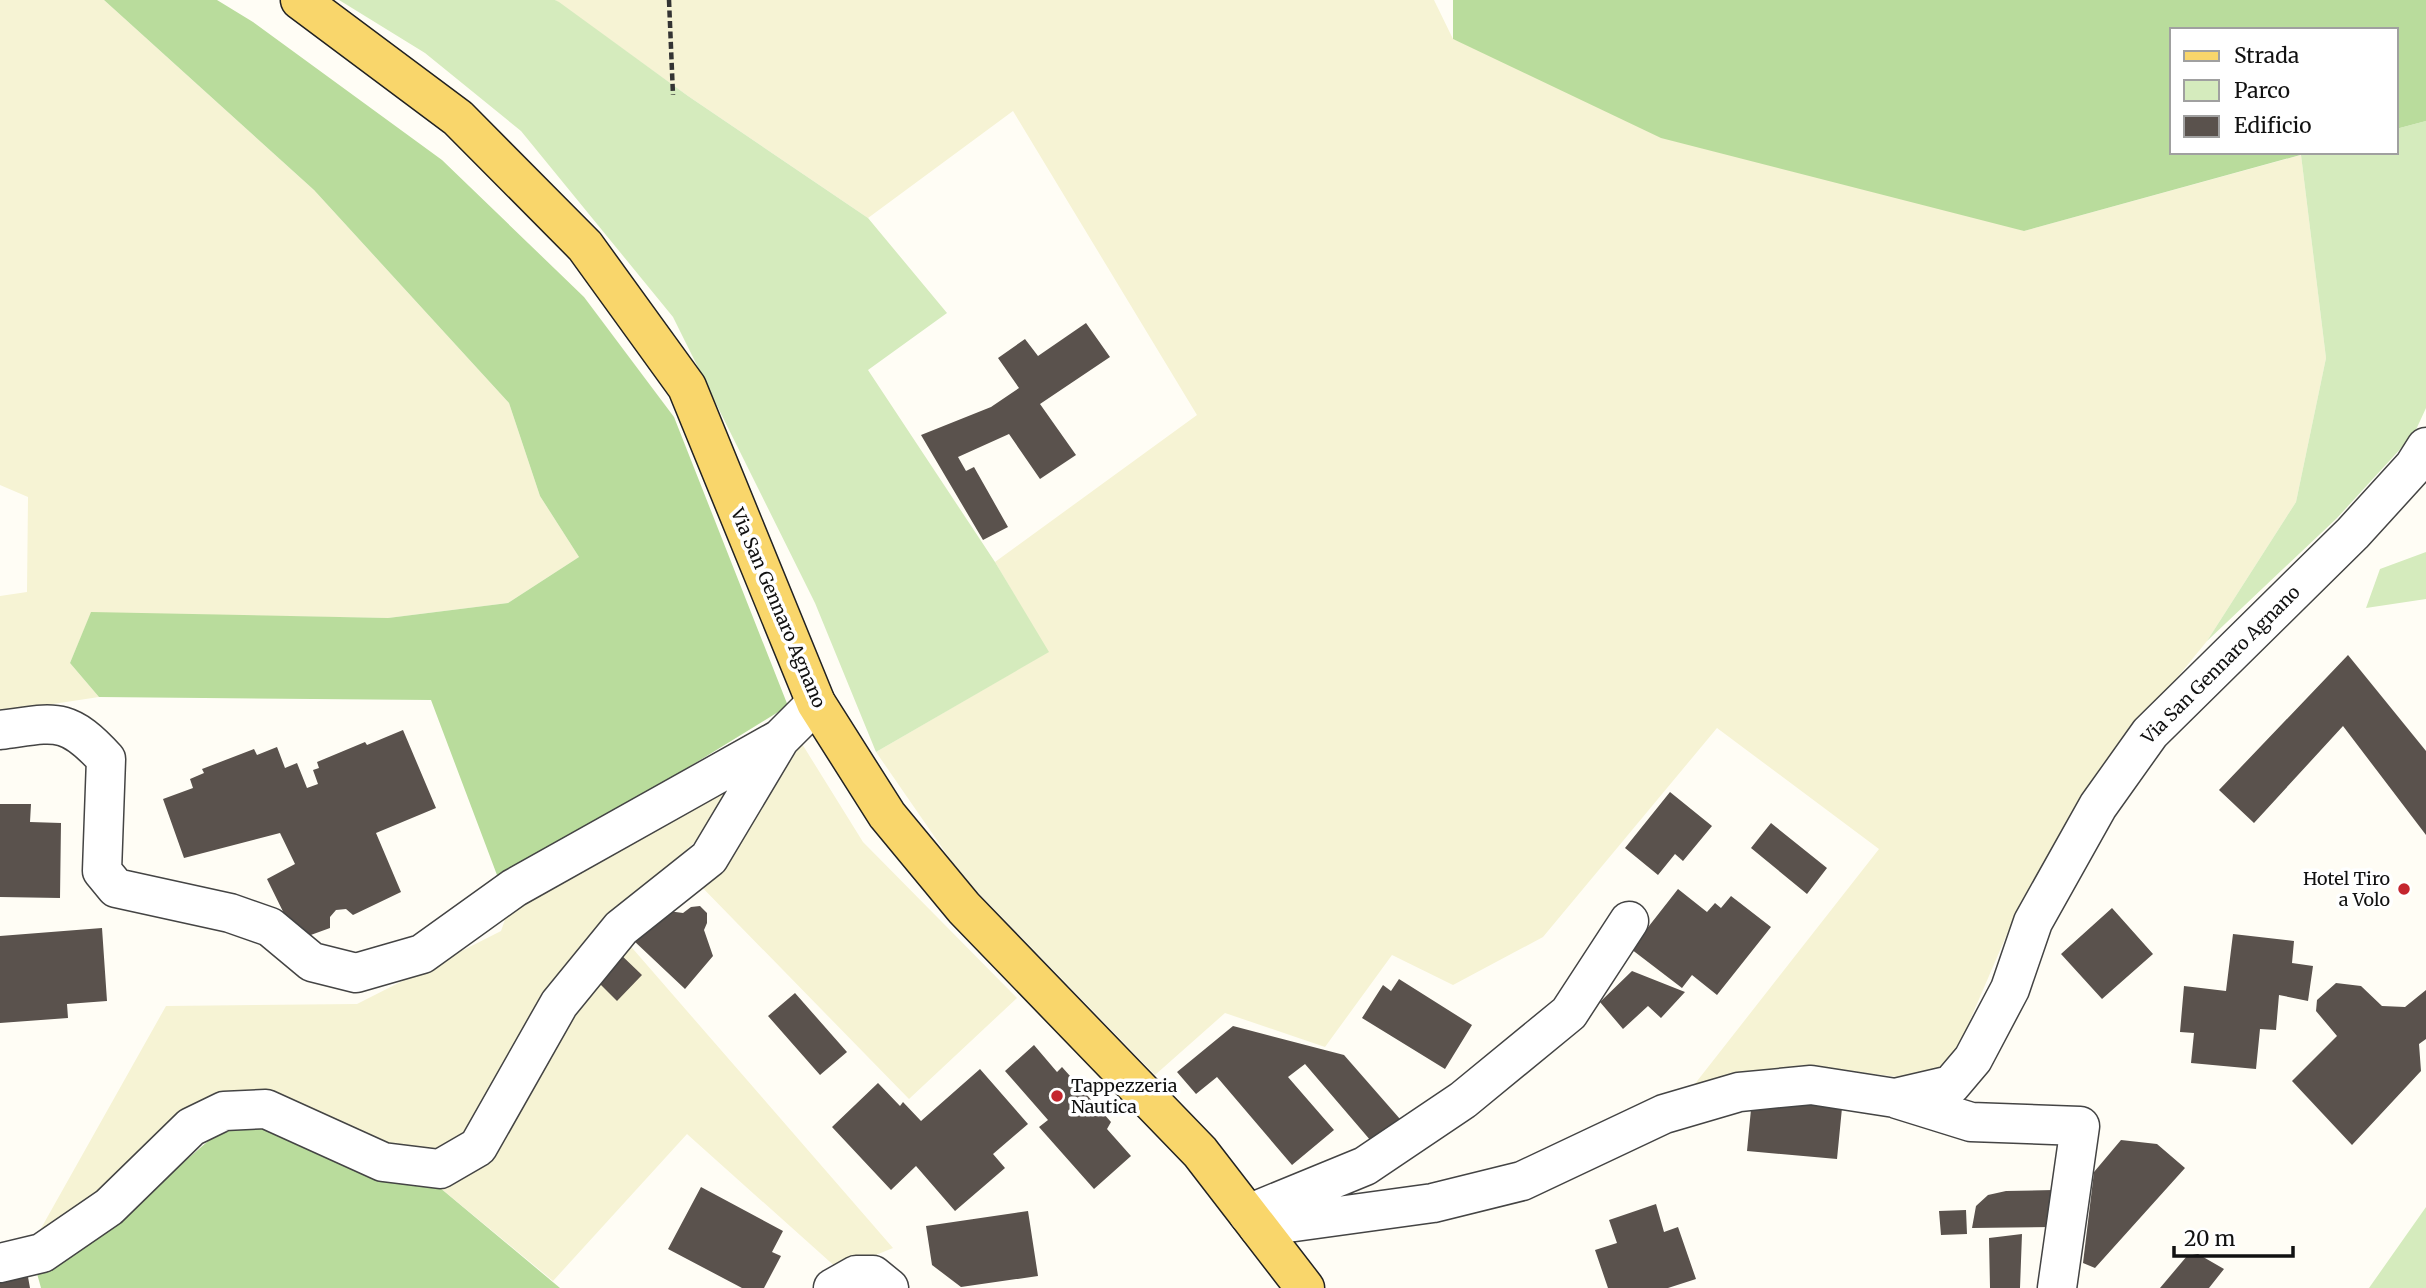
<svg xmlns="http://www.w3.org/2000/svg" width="2426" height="1288" font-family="Merriweather,serif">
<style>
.farmland{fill:#f6f3d4}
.green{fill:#d5ebbd}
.forest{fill:#b9dc9c}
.building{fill:#5a524d}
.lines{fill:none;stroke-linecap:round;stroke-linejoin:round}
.minor-casing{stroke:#444;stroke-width:41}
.major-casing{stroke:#222;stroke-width:41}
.path{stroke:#333;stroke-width:4.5;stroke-dasharray:7 3.5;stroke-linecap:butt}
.minor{stroke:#fff;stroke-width:38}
.major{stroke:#f9d66b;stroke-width:38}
.poi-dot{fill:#c4262e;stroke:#fff;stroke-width:2.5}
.labels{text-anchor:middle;stroke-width:7;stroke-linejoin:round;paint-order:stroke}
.street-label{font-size:18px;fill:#111;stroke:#fff}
.poi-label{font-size:18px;fill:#111;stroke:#fff;text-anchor:end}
</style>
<rect width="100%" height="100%" fill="#fffdf5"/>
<path class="farmland" d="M0,0H104L314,190L509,403L540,496L579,557L508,603L388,618L91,613L70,663L99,697L0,712V596L27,592L28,497L0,485Z
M555,0H1434L1453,39L2024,231L2301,155L2326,358L2296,502L2207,641L2097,776L2010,927L1952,1062L1922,1080L1803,1065L1694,1085L1879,849L1717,728L1543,937L1453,985L1392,955L1325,1047L1225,1013L1155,1075L961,875L876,752L1048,652L995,562L1197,415L1013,111L868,218L688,96Z
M799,739L863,842L1017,998L909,1099L694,879L745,837Z
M741,774L710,827L586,947L477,1130L449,1150L403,1152L258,1097L30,1248L166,1006L357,1004L501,931L509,908Z
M627,942L893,1248L839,1270L687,1134L553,1281L427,1177L572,1002Z"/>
<path class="green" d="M339,0H555L559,2L688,96L868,218L947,313L868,370L995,562L1049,652L876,752L815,603L673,317L521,131L425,53Z
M2426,121V408L2414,434L2337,518L2207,641L2296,502L2326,358L2301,155L2311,152H2396V129Z
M2426,552V599L2366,608L2380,569Z
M2426,1207V1288H2369Z"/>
<path class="forest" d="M104,0H217L253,22L442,160L584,297L674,417L788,706L500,883L431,700L99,697L70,663L91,612L388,618L508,603L579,557L540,496L509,403L314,190Z
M1453,0H2426V121L2396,129V30H2172V152H2311L2024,231L1661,138L1453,39Z
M269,1127L427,1177L560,1288H41L30,1248L120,1217L221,1130Z"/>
<path class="building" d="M1086,323L1110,357L1040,404L1076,455L1040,479L1009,434L958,457L966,471L974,467L1008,527L983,540L921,435L991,407L1019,388L998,358L1025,339L1038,356Z
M2348,655L2426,751V835L2343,726L2254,823L2219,790Z
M403,730L436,808L376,833L401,892L353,915L346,909L336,910L330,917V928L297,940L267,879L295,864L280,833L184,858L163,799L193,788L190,779L204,773L202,769L254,749L257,755L277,747L285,768L297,763L307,788L318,784L313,770L319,768L317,762L365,742L367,745Z
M1670,792L1712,826L1683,861L1675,854L1658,875L1625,848Z
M0,804H31L30,822L61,823L60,898L0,897Z
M1771,823L1827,868L1807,894L1751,848Z
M1678,889L1707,912L1715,903L1721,908L1731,896L1771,927L1717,995L1692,975L1682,988L1631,949Z
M700,906L707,913V923L704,930L713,956L685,989L633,940L661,910L683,913L691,907Z
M2112,908L2153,954L2102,999L2061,954Z
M102,928L107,1001L67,1004L68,1018L0,1023V936Z
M2233,934L2294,941L2292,963L2313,966L2308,1001L2279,995L2276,1030L2260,1029L2256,1069L2191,1063L2194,1033L2180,1032L2184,986L2226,991Z
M618,952L642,975L617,1001L593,977Z
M1632,971L1685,992L1661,1018L1648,1006L1623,1029L1600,1002Z
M1399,979L1472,1025L1445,1069L1362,1018L1383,985L1391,991Z
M2336,983L2361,986L2382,1006L2405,1007L2426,990V1039L2419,1044L2421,1071L2352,1145L2292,1081L2337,1036L2316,1011L2317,1000Z
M795,993L847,1052L820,1075L768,1016Z
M1233,1026L1344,1055L1400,1119L1371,1141L1305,1064L1288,1077L1334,1130L1292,1165L1217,1077L1196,1094L1177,1072Z
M1034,1045L1057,1072L1062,1067L1111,1122L1107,1129L1131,1156L1094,1189L1039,1127L1048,1120L1005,1071Z
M980,1069L1028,1124L993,1154L1005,1168L955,1211L916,1166L891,1190L832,1127L878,1083L900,1106L903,1102L921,1121Z
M1752,1099L1842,1108L1837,1159L1747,1151Z
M2121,1140L2157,1144L2185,1168L2095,1268L2083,1263L2094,1172Z
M701,1187L783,1231L772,1252L781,1256L764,1288H742L668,1249Z
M2054,1190L2053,1227L1972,1228L1976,1206L1988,1195L2006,1191Z
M1656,1204L1664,1232L1678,1227L1696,1279L1668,1288H1608L1595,1250L1617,1243L1609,1220Z
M1966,1210L1967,1234L1941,1235L1939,1211Z
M1028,1211L1038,1276L961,1287L932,1265L926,1226Z
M2022,1234L2020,1288H1990L1989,1238Z
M2198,1254L2224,1269L2209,1288H2160L2187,1256Z
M28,1277L30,1288H0V1280Z"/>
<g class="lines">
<defs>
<path id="minor" d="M0,730C54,723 66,715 106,759L102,871L116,888L230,913L270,927L312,962L356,973L422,954L514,888L778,740
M1897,1099L1971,1122L2080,1126L2057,1288
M1248,1214L1365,1166L1463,1100L1569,1013L1629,921
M1258,1227L1433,1203L1522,1181L1664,1114L1739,1092L1811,1085L1895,1098L1951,1085L1973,1059L2010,989L2033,922L2098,806L2150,733L2353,533L2414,466L2426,447
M0,1263L42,1253L109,1207L191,1127L224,1111L266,1109L383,1162L440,1169L478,1147L559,1004L621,928L709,858L780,739L816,703
M833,1288L856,1275H873L889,1288"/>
<path id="major" d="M300,0L458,118L585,246L687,387L816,703L887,815L964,908L1200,1152L1305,1288"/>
</defs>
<use href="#minor" class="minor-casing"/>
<use href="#major" class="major-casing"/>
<path class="path" d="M669,0L673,95"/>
<use href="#minor" class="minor"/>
<use href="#major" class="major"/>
</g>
<g class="poi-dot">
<circle cx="2404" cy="889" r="7"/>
<circle cx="1057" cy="1096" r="7"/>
</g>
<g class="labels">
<g class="street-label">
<text transform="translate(778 608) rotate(67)" y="6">Via San Gennaro Agnano</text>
<text transform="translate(2221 665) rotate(-45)" y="6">Via San Gennaro Agnano</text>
</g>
<g class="poi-label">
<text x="2390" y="885">Hotel Tiro<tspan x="2390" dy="21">a Volo</tspan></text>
<text x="1071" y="1092" text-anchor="start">Tappezzeria<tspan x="1071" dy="21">Nautica</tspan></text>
</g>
</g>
<rect x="2170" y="28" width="228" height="126" fill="#ffffff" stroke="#a0a0a0" stroke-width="2"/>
<rect x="2184" y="51" width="35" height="10" fill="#f9d66b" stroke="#a0a0a0" stroke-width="2"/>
<text x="2234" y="63" font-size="21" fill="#111111">Strada</text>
<rect x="2184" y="80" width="35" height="21" fill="#d5ebbd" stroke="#a0a0a0" stroke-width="2"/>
<text x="2234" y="98" font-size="21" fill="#111111">Parco</text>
<rect x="2184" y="116" width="35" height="21" fill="#5a524d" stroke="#a0a0a0" stroke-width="2"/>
<text x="2234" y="133" font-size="21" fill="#111111">Edificio</text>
<path d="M2174 1246v10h119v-10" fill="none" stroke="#111111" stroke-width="3.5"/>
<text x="2184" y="1246" font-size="21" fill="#111111" stroke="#ffffff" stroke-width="5" paint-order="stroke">20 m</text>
</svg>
